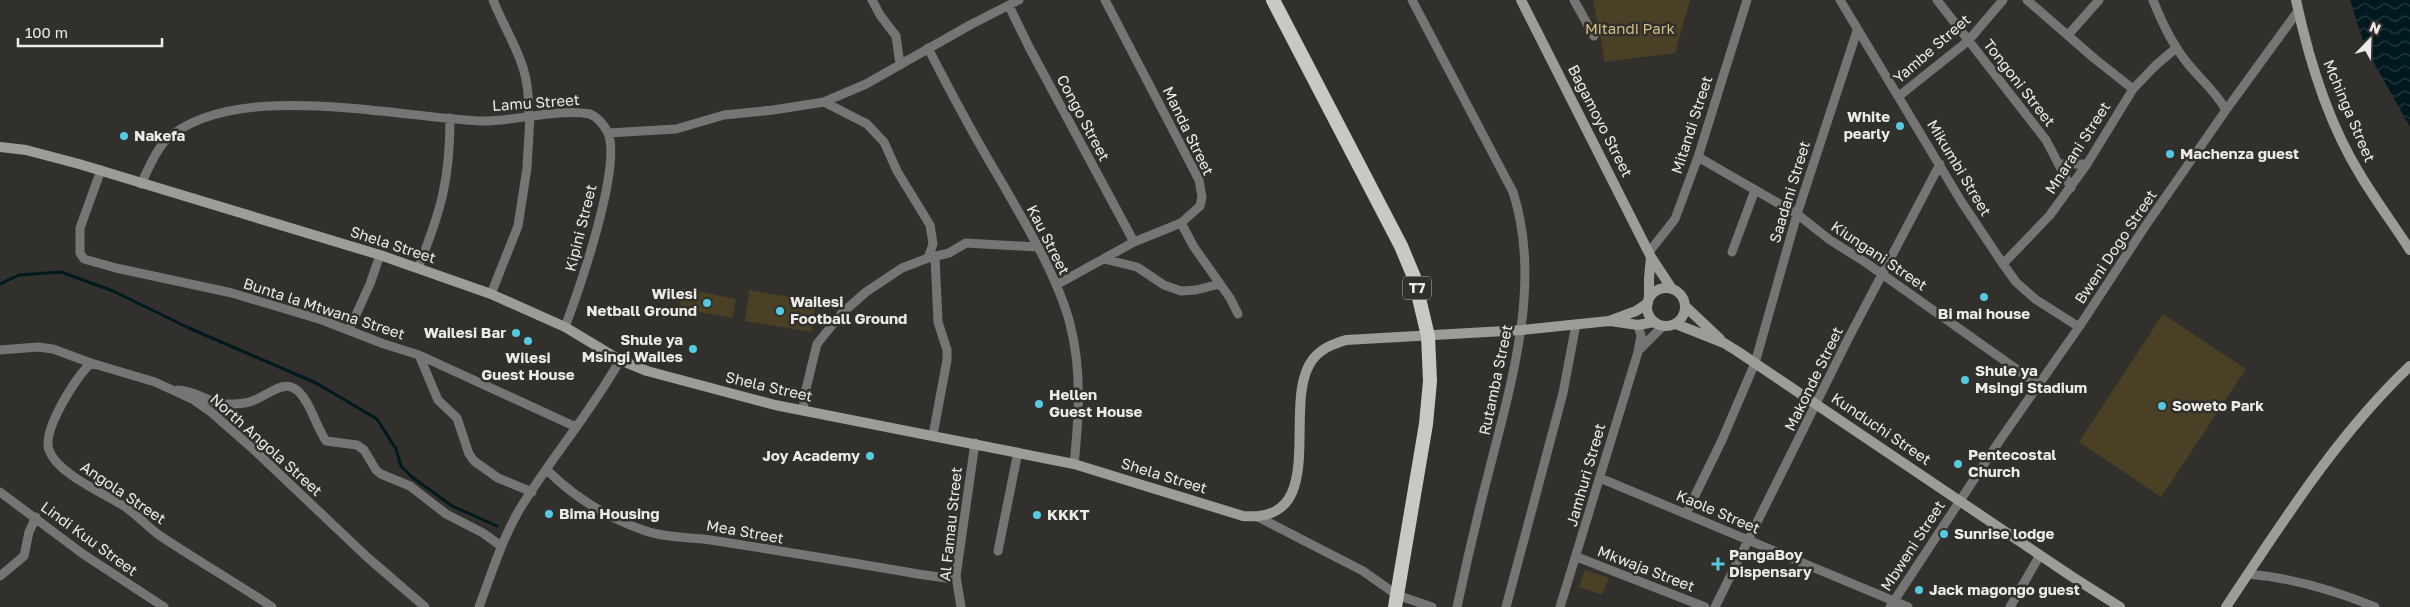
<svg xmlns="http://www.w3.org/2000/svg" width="2410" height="607" font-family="'Golos Text',sans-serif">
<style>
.green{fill:#494025}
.water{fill:url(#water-waves)}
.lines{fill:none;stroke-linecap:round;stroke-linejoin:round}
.stream{stroke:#00191f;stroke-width:3}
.minor{stroke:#767573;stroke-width:9}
.secondary{stroke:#9d9c99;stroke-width:10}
.trunk{stroke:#cac8c3;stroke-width:14}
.poi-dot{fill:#56c9e0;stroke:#32302c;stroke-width:2}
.labels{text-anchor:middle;stroke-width:5;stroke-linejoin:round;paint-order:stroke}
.shield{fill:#32302c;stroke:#b4b3b0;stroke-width:1}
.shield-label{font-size:14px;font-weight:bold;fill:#ecebe8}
.park-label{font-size:15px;fill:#d1bd86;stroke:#32302c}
.street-label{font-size:15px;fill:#ecebe8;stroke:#32302c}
.poi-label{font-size:15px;font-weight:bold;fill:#ecebe8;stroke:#32302c;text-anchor:start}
</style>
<defs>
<pattern id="water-waves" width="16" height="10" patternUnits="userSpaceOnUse" patternTransform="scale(1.25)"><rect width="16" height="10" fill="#00191f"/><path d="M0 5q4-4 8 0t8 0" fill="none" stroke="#253b40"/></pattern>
</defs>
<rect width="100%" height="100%" fill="#32302c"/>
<path class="green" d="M1593,0H1690L1675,53L1605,62Z
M683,288L736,299L732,318L679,308Z
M749,290L816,301L811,332L745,321Z
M2163,314L2246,369L2161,497L2079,442Z
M1585,570L1609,578L1602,595L1579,587Z"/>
<path class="water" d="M2350,0H2410V127L2365,47Z"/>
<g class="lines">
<path class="stream" d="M0,284L19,275L61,272L113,291L189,328L316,383L377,419L396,449L401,466L412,477L452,506L497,526"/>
<path class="minor" d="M493,0C511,44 532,66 528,117
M872,0L880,15L896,36L900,65
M1412,0L1513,192C1542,281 1512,380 1490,467C1478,513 1467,560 1457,607
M1574,0L1594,36
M1840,0L1961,201L2003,264L2016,282L2035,299L2079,327
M1937,0L2046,140L2071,188
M2027,0L2095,59L2133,89
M2153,0C2162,23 2173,46 2189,65C2202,81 2216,92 2226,110
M1009,6L1029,47L1134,242
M2068,35L2099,0
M928,48C951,93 975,138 1001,181C1025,223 1058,277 1070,324C1082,370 1079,417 1074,464
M1899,96L1968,41L2003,0
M824,102L867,124L884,142L897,171L930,225L933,244L928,258
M608,133L676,129L724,115L773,110L824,102L866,84L970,25L1019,0
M1698,157L1797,214L1830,240L1865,262L2039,385
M2058,164H2087
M101,170L80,228V253L84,259L116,268L232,293L322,320L384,344L419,355L576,427
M141,184C148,170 154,153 165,141C231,78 395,117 480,121C514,122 556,108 590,114C597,117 604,125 608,133C622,167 579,290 565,327
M1181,223L1194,247L1230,298L1238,314
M1649,252L1675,219L1698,157L1747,0
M1732,252L1755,190
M1104,259L1137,267L1164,285L1181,291L1196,290L1220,284
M2003,264L2050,215L2087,164L2133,89L2155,66L2176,48
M418,268C441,211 450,180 450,118
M1056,285L1134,242L1181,223L1200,206L1202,197L1199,180L1105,0
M491,294L518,226L527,168L530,116
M349,330L370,284L380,255
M1640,349L1663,326
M0,350L38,347L53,349L91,363L155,382L194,400L211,412L251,447L367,557L425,607
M419,355L438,400L457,418L469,454L474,461L498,478L532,492
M91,363C76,377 42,430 49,450C57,474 106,494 127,508C138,516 148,527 159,535C196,560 235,582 272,607
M178,390C198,391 212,405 229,404C235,404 243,404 249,402C272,396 288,369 307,403C314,415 318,429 326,441L357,445L364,450L376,470L381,474L410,486L446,514L483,533L501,546
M803,411L805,393L817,344L841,314L866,292L902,268L928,258L949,253L966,243L1037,247
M933,435L947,360V350L938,322L935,257
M547,470C575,498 606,517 643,530C664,538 690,537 711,540C780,551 849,562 918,574L946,578L956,576
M1600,478L1908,607
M0,492L83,554L164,607
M1686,514L1722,440L1755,363L1797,214L1857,31
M1258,517L1363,571L1397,595L1432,607
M998,551L1018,452
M1577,557L1705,607
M2248,574C2293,578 2334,590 2375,607
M0,576L24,556L29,532L36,517
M479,607C491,575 501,542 518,512C549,460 590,414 620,360
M961,607L956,576L975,443
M1506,607L1563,393L1576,324
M1560,607L1638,352L1641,336L1638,325
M1715,607L1847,341L1940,164
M1890,607L2000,440L2079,327L2146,225L2226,110L2298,11
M2010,607L2040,555"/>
<path class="secondary" d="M1521,0L1651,257L1672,289
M2296,0C2309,61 2328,123 2361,176C2376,201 2394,225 2410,250
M0,147L26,150L79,164L380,255L491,294L565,327L620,360L647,371L775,405L1074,464L1243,516C1333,524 1279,402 1313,359C1322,348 1333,344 1346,340L1522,330L1609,321L1636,311L1648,303
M1647 307a19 19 0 1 1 38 0a19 19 0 1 1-38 0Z
M1649,299V278L1651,257
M1685,306L1720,339
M1610,321L1638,325L1655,322
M1676,324L1724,343L1737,351L2071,576L2120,607
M2226,607C2282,523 2337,435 2410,366"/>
<path class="trunk" d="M1273,0L1401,246L1414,277L1428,336L1430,381L1426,424L1395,607"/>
</g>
<g class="poi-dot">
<circle cx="1900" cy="126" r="5"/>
<circle cx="124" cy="136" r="5"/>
<circle cx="2170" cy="154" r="5"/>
<circle cx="1984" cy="297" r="5"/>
<circle cx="707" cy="303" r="5"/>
<circle cx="780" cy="311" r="5"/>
<circle cx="516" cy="333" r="5"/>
<circle cx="528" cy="341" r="5"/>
<circle cx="693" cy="349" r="5"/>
<circle cx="1965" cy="380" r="5"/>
<circle cx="1039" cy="404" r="5"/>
<circle cx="2162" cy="406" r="5"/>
<circle cx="870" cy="456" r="5"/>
<circle cx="1958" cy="464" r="5"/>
<circle cx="549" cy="514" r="5"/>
<circle cx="1037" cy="515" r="5"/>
<circle cx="1944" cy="534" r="5"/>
<path d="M1715.5 556.5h5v5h5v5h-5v5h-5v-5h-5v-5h5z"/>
<circle cx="1919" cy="590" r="5"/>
</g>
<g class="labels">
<rect class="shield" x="1403" y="276.5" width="28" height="23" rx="4"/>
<g class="shield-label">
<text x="1417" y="293">T7</text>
</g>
<g class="park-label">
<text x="1630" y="34">Mitandi Park</text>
</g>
<g class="street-label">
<text transform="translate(1932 49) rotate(-41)" y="5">Yambe Street</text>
<text transform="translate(2019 83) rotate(52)" y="5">Tongoni Street</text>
<text transform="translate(536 103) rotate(-4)" y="5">Lamu Street</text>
<text transform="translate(2349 111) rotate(67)" y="5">Mchinga Street</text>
<text transform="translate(1083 118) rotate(62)" y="5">Congo Street</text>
<text transform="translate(1600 121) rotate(63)" y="5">Bagamoyo Street</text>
<text transform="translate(1692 125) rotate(-72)" y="5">Mitandi Street</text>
<text transform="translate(1188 131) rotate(64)" y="5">Manda Street</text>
<text transform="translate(2078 148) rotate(-57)" y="5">Mnarani Street</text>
<text transform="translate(1959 168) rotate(59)" y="5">Mikumbi Street</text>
<text transform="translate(1790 192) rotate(-73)" y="5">Saadani Street</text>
<text transform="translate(581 228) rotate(-76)" y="5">Kipini Street</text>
<text transform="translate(1048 240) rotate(63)" y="5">Kau Street</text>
<text transform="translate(393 245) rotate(18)" y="5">Shela Street</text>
<text transform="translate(2116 247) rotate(-56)" y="5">Bweni Dogo Street</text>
<text transform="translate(1879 256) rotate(34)" y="5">Kiungani Street</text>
<text transform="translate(324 309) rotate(18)" y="5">Bunta la Mtwana Street</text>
<text transform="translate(1814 379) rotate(-64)" y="5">Makonde Street</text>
<text transform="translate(1496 380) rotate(-78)" y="5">Rutamba Street</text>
<text transform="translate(769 387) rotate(13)" y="5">Shela Street</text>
<text transform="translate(1881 429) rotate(34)" y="5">Kunduchi Street</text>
<text transform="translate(266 445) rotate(42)" y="5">North Angola Street</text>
<text transform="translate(1586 475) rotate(-74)" y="5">Jamhuri Street</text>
<text transform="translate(1164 476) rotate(17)" y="5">Shela Street</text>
<text transform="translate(123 493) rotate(34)" y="5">Angola Street</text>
<text transform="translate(1718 512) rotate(23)" y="5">Kaole Street</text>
<text transform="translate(951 524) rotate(-84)" y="5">Al Famau Street</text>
<text transform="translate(745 532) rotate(10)" y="5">Mea Street</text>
<text transform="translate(89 539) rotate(36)" y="5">Lindi Kuu Street</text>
<text transform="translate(1913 546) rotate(-57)" y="5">Mbweni Street</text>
<text transform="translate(1646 569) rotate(21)" y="5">Mkwaja Street</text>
</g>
<g class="poi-label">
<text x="1890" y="122" text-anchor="end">White<tspan x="1890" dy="17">pearly</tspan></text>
<text x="134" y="141">Nakefa</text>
<text x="2180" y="159">Machenza guest</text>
<text x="697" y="299" text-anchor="end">Wilesi<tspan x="697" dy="17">Netball Ground</tspan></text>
<text x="790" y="307">Wailesi<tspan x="790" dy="17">Football Ground</tspan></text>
<text x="1984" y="319" text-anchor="middle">Bi mai house</text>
<text x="506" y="338" text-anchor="end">Wailesi Bar</text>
<text x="683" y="345" text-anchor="end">Shule ya<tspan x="683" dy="17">Msingi Wailes</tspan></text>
<text x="528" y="363" text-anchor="middle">Wilesi<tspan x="528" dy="17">Guest House</tspan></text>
<text x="1975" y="376">Shule ya<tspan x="1975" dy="17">Msingi Stadium</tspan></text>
<text x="1049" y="400">Hellen<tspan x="1049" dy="17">Guest House</tspan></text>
<text x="2172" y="411">Soweto Park</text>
<text x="1968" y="460">Pentecostal<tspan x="1968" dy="17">Church</tspan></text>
<text x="860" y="461" text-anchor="end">Joy Academy</text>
<text x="559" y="519">Bima Housing</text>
<text x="1047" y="520">KKKT</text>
<text x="1954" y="539">Sunrise lodge</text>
<text x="1729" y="560">PangaBoy<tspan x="1729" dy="17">Dispensary</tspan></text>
<text x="1929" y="595">Jack magongo guest</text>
</g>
</g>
<g transform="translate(2370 40) rotate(23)" stroke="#32302c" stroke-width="4" paint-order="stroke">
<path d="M0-4L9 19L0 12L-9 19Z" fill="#ecebe8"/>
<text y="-8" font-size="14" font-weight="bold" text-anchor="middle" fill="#ecebe8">N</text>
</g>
<path d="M18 38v8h144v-8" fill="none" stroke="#ecebe8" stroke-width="2.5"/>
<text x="25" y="38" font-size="15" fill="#ecebe8" stroke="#32302c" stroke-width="4" paint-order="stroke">100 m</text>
</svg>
